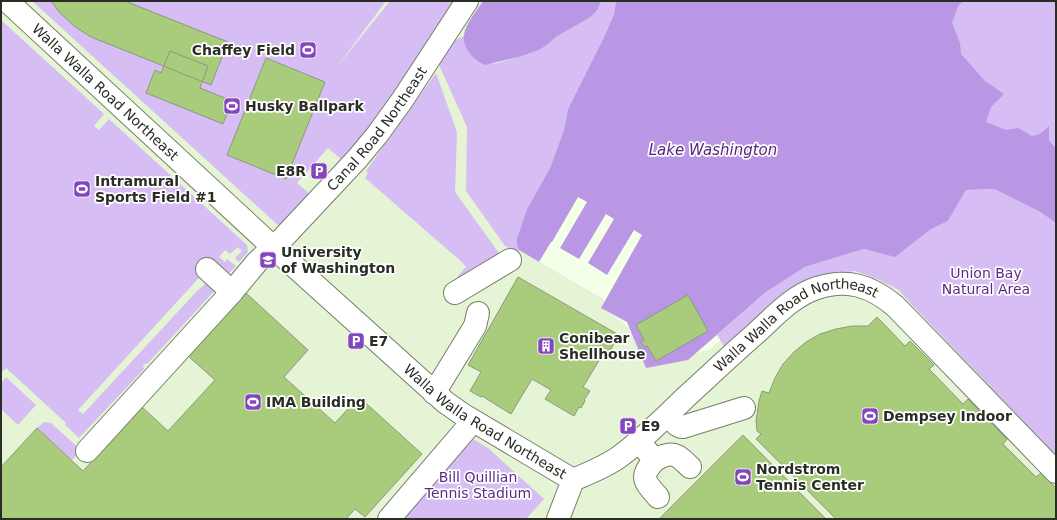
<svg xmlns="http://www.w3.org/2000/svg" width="1057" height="520" font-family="'DejaVu Sans',sans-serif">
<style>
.built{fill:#e4f4d4}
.green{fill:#d6bef4}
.water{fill:#ba97e4}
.pier{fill:#f3ffe6}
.building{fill:#a8cc7b;stroke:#8e9882}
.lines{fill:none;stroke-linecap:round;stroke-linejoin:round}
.minor-casing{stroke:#757f69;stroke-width:24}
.minor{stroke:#fff;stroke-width:22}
.labels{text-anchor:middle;stroke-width:3.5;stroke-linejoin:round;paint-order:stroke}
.poi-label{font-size:14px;font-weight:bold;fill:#292d24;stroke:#fff;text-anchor:start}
.street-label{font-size:14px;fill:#292d24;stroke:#fff}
.park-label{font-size:14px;fill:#5a2b84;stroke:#fff}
.water-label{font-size:15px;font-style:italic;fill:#55267e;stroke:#fff}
</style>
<rect width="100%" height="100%" fill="#f3ffe6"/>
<path class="built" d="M1,1H483L466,28L464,36L488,65L519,57L539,50L547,45L556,37L591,17L598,9L601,1H616L519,250L605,301L601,308L623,322L627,326L690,355L710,349L762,305L918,226L1056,239V519H1Z"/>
<path class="green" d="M32,1H386L336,68L390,1H460L353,153L350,149L341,159L328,148L297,183L311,195L280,227Z
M601,1H616L614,14L604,37L568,109L564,130L550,168L527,209L517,245L519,250L518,253L505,246L466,191L467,127L439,65L452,42L464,36L465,46L493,64L519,57L539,50L547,45L556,37L591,17L598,9Z
M951,1H1056V169L967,113L941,11Z
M1,20L104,114L94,126L99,130L109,119L247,245L248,252L239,262L235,258L242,251L238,247L230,254L225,250L219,257L225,262L227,259L236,266L225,278L207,269L78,410L83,414L198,290L210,280L218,287L148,363L143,365L144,369L79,438L65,425L66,423L6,368L1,373Z
M436,73L457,132L455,192L499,253L461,278L457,277L466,267L463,263L365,178L368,173L366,171Z
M994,189L1040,212L1056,223V455L910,303L899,290L877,279L855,271L834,274L788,292L767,307L724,346L717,335L766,292L805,267L864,249L895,256L931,228L948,221L966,190Z
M6,377L36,405L18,425L1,409V383Z
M44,422L51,423L81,450L72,460L37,428Z
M473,439L488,448L544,499L526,519H400Z"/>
<path class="water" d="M483,1H601L598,9L591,17L556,37L547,45L539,50L519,57L485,65C474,60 462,48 464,35C465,25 477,10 483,1Z
M616,1H963L958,6L952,23L960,43L961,54L985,81L1004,94L991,107L986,122L1006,130L1018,128L1032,136L1040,134L1049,126V141L1056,148V223L1040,212L994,189L966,190L948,221L931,229L895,257L864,249L805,267L766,292L688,360L646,368L627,322L601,308L605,301L519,250L517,245V239L527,209L550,168L564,130L568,109L604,37L614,14Z"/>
<path class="pier" d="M578,197L587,202L560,248L579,259L606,214L614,219L588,263L607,275L634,230L642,235L605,301L539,262L551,242H552Z"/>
<path class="building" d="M51,1H125L228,42L211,85L91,37L74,26L60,13Z
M170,51L208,66L200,88L232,101L223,124L146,93L155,70L161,73Z
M266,58L325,82L286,179L227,155Z
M518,277L619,335L607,356L603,354L583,387L590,391L584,400L585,401L581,408L579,407L574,416L545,399L551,390L532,379L511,414L482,396L481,397L470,391L481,372L468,365Z
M246,293L308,350L284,377L335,423L359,397L422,454L365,517L355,509L346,519H1V467L37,428L83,471L142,407L168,431L215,380L188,356Z
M688,295L708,331L656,361L647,346L644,347L642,344L641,342L644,340L636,325Z
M877,317L905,346L910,341L934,365L929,369L963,404L968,399L1007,439L1003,444L1036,477L1041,473L1056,488V519H836L756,439L761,434L757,431L756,421L759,401L762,391L769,393L775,378L783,364L794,352L806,342L820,334L836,329L852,326H868Z
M743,435L826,519H659Z"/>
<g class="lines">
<defs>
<g id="minor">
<path id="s1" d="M7,1L274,248L445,402L462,414L573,480"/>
<path d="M207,269L232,292"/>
<path d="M455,293L510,260"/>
<path d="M434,393L475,326L478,313"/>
<path d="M668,415C673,420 676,427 683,427L744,408"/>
<path d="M638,441L655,460C672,450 677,454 690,467"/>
<path id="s2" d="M87,451L232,292L257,262L283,238L357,159L377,135L403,99L467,1"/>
<path d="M655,460C639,477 644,481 658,497"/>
<path id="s3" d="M573,480C589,473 605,467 619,457C644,439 665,417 687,396C709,376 731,355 754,335C773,318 792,296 817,288C848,278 871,286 895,306L1056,472"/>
<path d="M389,519L473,421"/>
<path d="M558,519L573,480"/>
</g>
</defs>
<use href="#minor" class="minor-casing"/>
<use href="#minor" class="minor"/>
</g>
<defs>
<symbol id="stadium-square" viewBox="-11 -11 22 22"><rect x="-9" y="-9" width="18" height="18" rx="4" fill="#8346bc" stroke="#fff"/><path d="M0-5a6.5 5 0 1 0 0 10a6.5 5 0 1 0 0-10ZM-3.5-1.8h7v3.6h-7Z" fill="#fff"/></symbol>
<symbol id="parking-square" viewBox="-11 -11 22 22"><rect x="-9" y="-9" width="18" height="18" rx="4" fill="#8346bc" stroke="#fff"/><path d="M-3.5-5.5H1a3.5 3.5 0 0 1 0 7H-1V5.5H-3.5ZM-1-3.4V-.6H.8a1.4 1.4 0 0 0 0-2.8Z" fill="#fff"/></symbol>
<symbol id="university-square" viewBox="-11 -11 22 22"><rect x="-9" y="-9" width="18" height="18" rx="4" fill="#8346bc" stroke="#fff"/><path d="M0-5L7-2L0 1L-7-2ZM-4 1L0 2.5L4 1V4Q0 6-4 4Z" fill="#fff"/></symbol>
<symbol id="building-square" viewBox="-11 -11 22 22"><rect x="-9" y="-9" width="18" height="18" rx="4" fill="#8346bc" stroke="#fff"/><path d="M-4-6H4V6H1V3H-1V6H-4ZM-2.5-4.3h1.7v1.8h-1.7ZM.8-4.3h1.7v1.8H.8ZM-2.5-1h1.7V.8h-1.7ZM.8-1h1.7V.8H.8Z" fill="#fff"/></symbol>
</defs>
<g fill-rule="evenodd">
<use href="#stadium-square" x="298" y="40" width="20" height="20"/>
<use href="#stadium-square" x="222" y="96" width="20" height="20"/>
<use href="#parking-square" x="309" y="161" width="20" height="20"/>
<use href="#stadium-square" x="72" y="179" width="20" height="20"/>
<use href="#university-square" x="258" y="250" width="20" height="20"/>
<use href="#parking-square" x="346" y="331" width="20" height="20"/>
<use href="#building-square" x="536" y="336" width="20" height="20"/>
<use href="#stadium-square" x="243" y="392" width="20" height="20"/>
<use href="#stadium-square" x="860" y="406" width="20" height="20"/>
<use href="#parking-square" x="618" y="416" width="20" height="20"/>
<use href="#stadium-square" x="733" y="467" width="20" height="20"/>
</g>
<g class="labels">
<g class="poi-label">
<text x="295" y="55" text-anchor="end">Chaffey Field</text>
<text x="245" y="111">Husky Ballpark</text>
<text x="306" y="176" text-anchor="end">E8R</text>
<text x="95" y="186">Intramural<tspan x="95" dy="16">Sports Field #1</tspan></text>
<text x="281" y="257">University<tspan x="281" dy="16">of Washington</tspan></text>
<text x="559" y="343">Conibear<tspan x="559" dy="16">Shellhouse</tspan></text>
<text x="369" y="346">E7</text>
<text x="266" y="407">IMA Building</text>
<text x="883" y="421">Dempsey Indoor</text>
<text x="641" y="431">E9</text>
<text x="756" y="474">Nordstrom<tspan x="756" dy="16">Tennis Center</tspan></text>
</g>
<g class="street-label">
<text dy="5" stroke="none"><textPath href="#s1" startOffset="134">Walla Walla Road Northeast</textPath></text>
<text dy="5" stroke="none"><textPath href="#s2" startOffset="434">Canal Road Northeast</textPath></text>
<text dy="5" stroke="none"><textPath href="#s3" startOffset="279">Walla Walla Road Northeast</textPath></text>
<text dy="5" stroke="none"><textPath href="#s1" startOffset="638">Walla Walla Road Northeast</textPath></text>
</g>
<g class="park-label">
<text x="986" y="278">Union Bay<tspan x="986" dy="16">Natural Area</tspan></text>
<text x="478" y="482">Bill Quillian<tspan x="478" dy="16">Tennis Stadium</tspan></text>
</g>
<g class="water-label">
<text x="713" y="155">Lake Washington</text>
</g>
</g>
<rect width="1057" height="520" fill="none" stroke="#292d24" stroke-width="4"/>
</svg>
